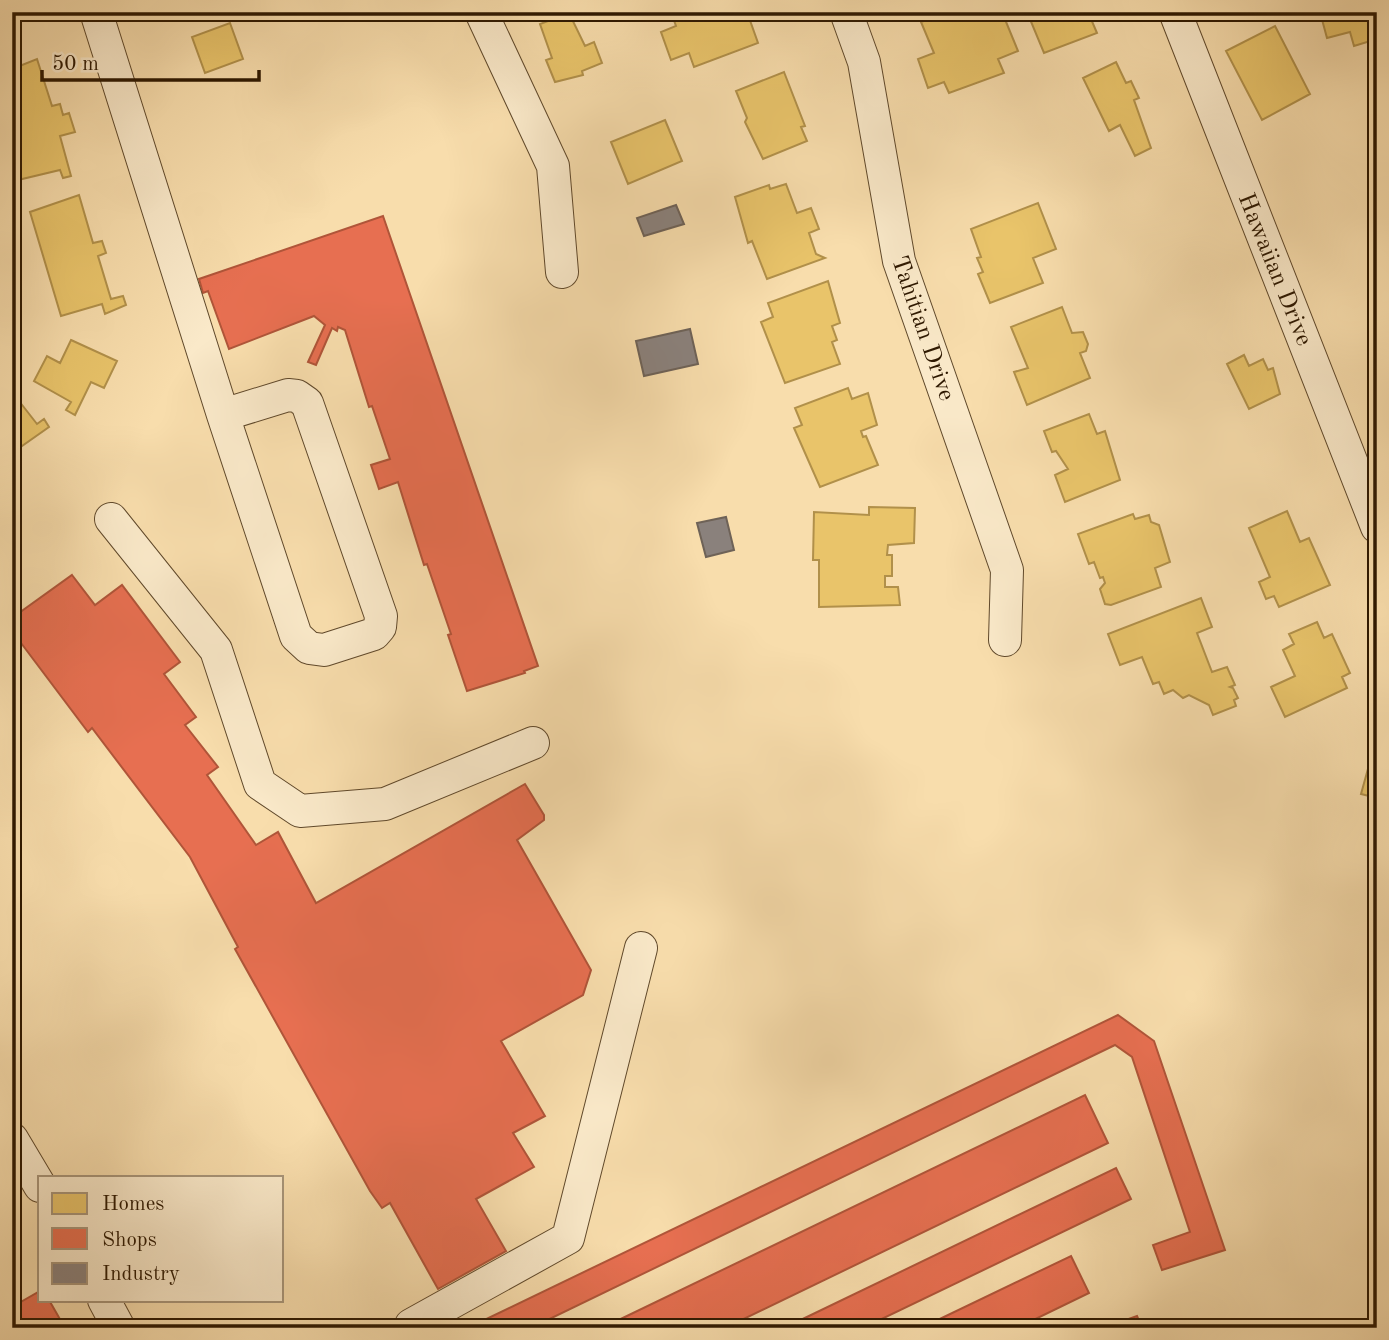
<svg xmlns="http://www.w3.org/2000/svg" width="1389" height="1340" font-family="'Old Standard TT',serif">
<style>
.homes{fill:#e9c46a;stroke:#b1904a;stroke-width:2}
.shops{fill:#e76f51;stroke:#b05539;stroke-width:2}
.industry{fill:#8a817c;stroke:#6e6257;stroke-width:2}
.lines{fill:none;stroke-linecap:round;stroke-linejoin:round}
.minor-casing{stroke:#60492b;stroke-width:34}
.minor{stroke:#fae9c9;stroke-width:32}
.labels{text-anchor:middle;stroke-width:7;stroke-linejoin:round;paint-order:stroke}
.street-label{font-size:24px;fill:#2e1800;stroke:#fae9c9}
</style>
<rect width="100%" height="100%" fill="#f8ddac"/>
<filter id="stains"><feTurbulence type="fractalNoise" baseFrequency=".00286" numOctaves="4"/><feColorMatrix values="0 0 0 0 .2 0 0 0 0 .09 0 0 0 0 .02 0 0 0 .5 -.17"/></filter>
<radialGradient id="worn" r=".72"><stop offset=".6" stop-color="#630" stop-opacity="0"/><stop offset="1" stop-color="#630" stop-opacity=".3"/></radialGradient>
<path class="homes" d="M671,12H731L733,17L747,12L758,43L694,67L689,53L671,60L661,32L676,26Z
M947,12L949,16L957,12H1002L1018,51L998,59L1004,73L949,93L944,82L928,88L918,59L934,53L921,22Z
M1027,12H1088L1097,33L1044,53Z
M1320,12H1377V39L1354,46L1350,32L1327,38Z
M569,13L585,46L594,42L602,63L582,71L583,75L555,82L546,60L552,58L540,24Z
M230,23L243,59L205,73L192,37Z
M1275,26L1310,94L1262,120L1226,51Z
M37,59L52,106L60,104L63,115L69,113L75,132L60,136L71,176L63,178L60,170L18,180L12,161V69Z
M1116,62L1126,83L1131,81L1139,98L1134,100L1151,148L1135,156L1120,125L1109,131L1083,78Z
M784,72L805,126L801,127L807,141L763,159L745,122L747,118L736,91Z
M665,120L682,161L628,184L611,142Z
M786,184L797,213L811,208L819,229L809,233L816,254L825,258L767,279L752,241L748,243L735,197L769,185L770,189Z
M79,195L93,243L102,241L106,253L98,256L111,299L123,296L126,305L105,314L102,304L61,316L30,212Z
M1038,203L1056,249L1033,258L1043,283L990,303L978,274L983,272L977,258L981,257L971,229Z
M828,281L840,323L832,326L837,340L832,342L840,364L785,383L761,322L773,317L768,303Z
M1062,307L1072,333L1083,332L1088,344L1086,351L1080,353L1090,378L1027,405L1014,372L1028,368L1011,327Z
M71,340L117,361L104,388L91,382L75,415L66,410L71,402L34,381L47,356L60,363Z
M1244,355L1249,366L1263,359L1268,370L1273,368L1280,394L1249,409L1227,364Z
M848,388L852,399L868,393L877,425L861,431L863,437L866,436L878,465L820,487L794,428L802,425L795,408Z
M12,392L37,424L44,419L49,427L12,453Z
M1089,414L1097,434L1105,431L1120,480L1065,502L1055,475L1068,469L1056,451L1052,452L1044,431Z
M869,507L915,508L914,543L888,545L887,555H892V576H885V587H898L900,605L819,607V560H813L814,512L869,515Z
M1287,511L1300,542L1309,538L1330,585L1279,607L1274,596L1266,599L1259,582L1270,577L1249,528Z
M1133,514L1135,519L1149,515L1151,522L1159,525L1170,562L1155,568L1161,587L1111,605L1105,604L1100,589L1105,583L1103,577L1100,578L1094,562L1089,564L1078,534Z
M1201,598L1212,627L1197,633L1212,672L1227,667L1235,685L1230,687L1233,688L1238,698L1234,700L1236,706L1213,715L1209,705L1189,695L1183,698L1173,690L1164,694L1159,682L1153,684L1142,657L1120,665L1108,634Z
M1317,622L1324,638L1332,634L1350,673L1342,677L1347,688L1285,717L1271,687L1295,676L1283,650L1294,644L1289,634Z
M1376,740H1377V798L1361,794Z"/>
<path class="shops" d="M383,216L538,666L524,671L525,673L467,691L448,635L451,634L427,564L424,565L398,482L379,489L371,465L390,459L372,406L369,407L345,330L338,327L337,331L332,328L316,365L308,362L325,325L314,316L229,349L208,291L203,293L199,279Z
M72,575L95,605L122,585L180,662L164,674L196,717L185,725L218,767L207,775L256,845L278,832L316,903L525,784L544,815V820L517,840L591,970L583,995L501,1041L545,1116L513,1133L534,1167L476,1199L506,1251L438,1289L390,1203L382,1208L370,1191L235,949L238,947L190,857L92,728L88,732L12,631V618Z
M1118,1015L1154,1041L1225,1250L1162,1270L1153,1245L1190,1232L1132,1057L1115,1045L531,1328H482L480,1322Z
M1085,1095L1108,1143L725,1328H602Z
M1116,1168L1131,1199L863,1328H784Z
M1071,1256L1089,1293L1017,1328H921Z
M40,1291V1300H49L65,1328H12V1307Z
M1137,1316L1142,1328H1103Z"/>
<path class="industry" d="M676,205L684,224L644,236L637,218Z
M690,329L698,364L644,376L636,341Z
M726,517L734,550L706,557L697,523Z"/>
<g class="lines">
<defs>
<path id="minor" d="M96,12L223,415
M481,12L553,166L562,272
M846,12L864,62L899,261L1007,570L1005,640
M1175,12L1377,527
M288,395L297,396L307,403L381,616L380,627L374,634L324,650L309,648L296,636L223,415Z
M111,519L216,650L260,784L300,811L385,804L533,743
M12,1139L40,1186
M104,1300L119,1328
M411,1325L568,1238L641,948"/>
</defs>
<use href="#minor" class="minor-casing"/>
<use href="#minor" class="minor"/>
</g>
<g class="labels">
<g class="street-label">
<text transform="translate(1276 269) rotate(68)" y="8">Hawaiian Drive</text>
<text transform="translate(924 328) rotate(71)" y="8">Tahitian Drive</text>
</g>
</g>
<rect width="1389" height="1340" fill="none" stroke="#f8ddac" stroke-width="42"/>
<rect x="14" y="14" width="1361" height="1312" fill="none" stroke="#2e1800" stroke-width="3.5"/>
<rect x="21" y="21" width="1347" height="1298" fill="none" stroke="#2e1800" stroke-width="2"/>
<rect x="38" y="1176" width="245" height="126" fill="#fae9c9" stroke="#a89579" stroke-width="2"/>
<rect x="52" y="1193" width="35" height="21" fill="#e9c46a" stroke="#a89579" stroke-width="2"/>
<text x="102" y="1210" font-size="21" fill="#2e1800">Homes</text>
<rect x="52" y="1228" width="35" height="21" fill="#e76f51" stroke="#a89579" stroke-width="2"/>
<text x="102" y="1246" font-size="21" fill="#2e1800">Shops</text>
<rect x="52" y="1263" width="35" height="21" fill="#8a817c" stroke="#a89579" stroke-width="2"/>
<text x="102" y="1280" font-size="21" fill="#2e1800">Industry</text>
<path d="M42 70v10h217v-10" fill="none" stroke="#2e1800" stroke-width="3.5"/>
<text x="52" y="70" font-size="21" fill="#2e1800" stroke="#fae9c9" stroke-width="5" paint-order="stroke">50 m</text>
<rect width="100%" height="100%" filter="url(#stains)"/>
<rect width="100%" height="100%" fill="url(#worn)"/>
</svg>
